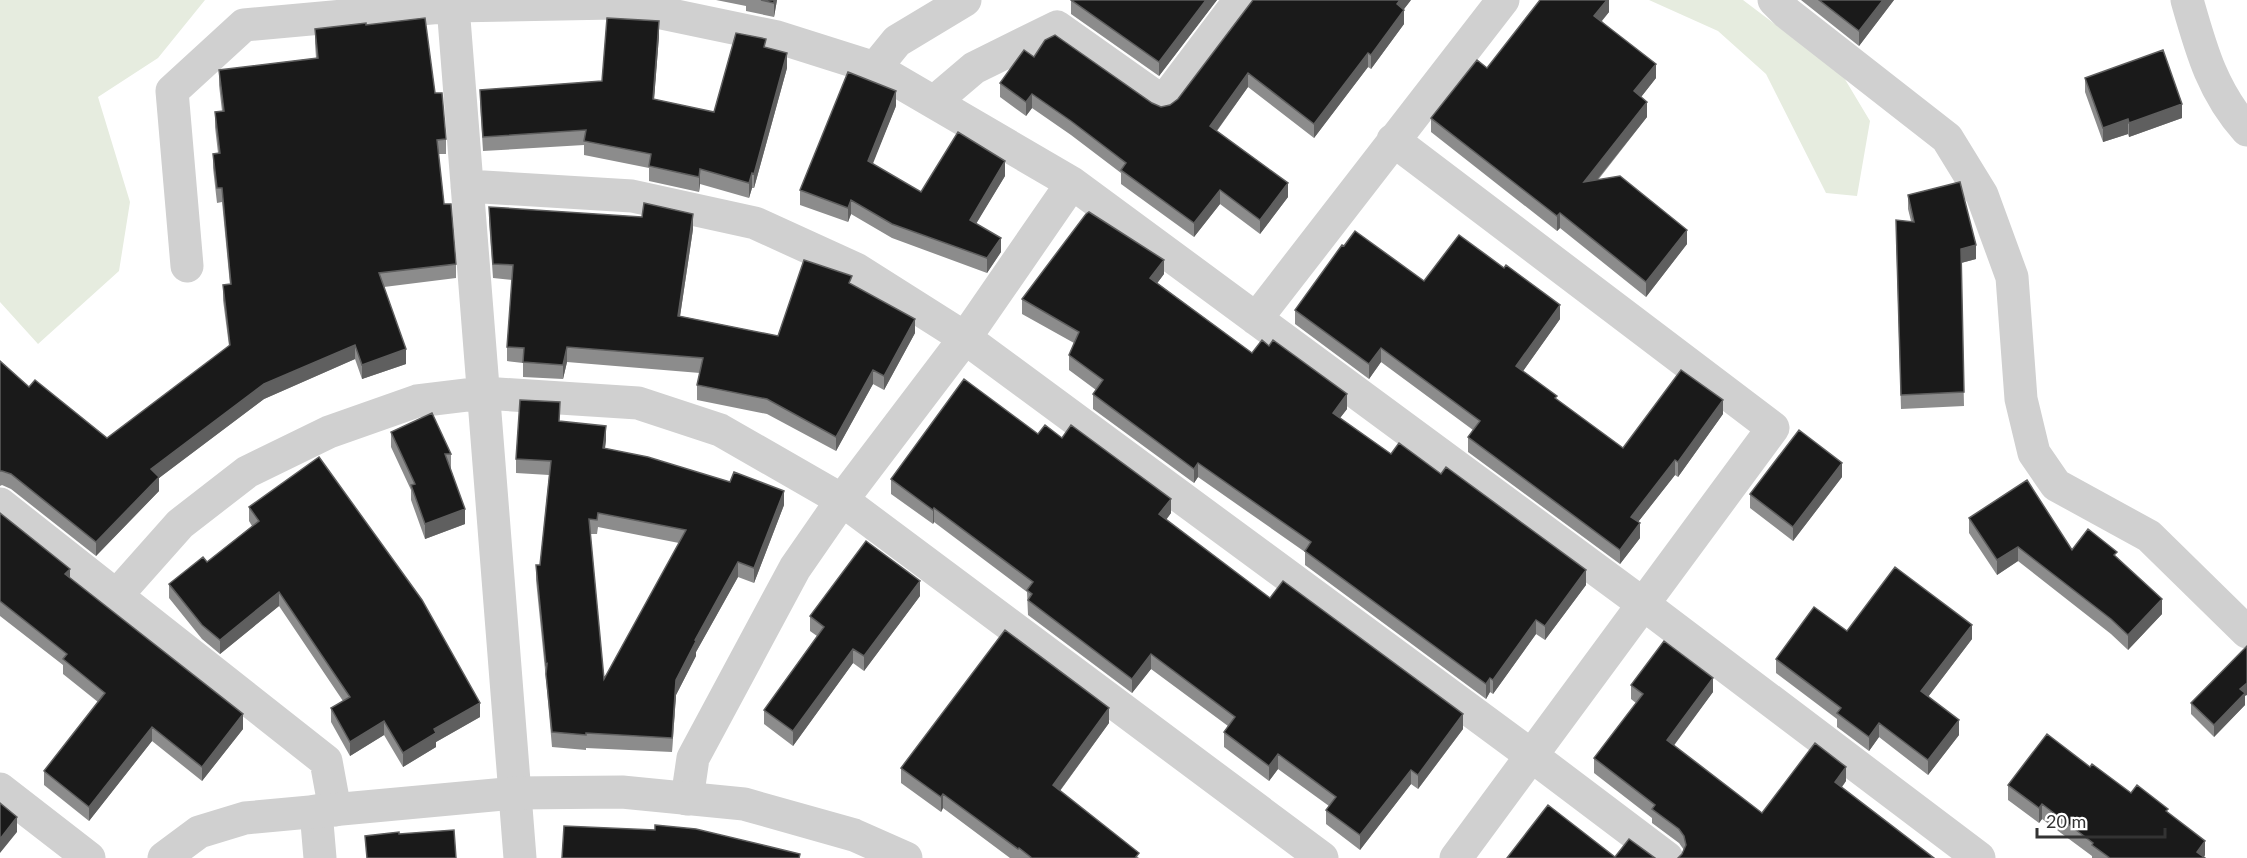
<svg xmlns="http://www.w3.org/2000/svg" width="2247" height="858" font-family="Lato,sans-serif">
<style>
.green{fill:#e6ecdf}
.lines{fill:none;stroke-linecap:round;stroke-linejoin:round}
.minor{stroke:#d0d0d0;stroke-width:33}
.tertiary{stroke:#d0d0d0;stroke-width:33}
.wall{fill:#8c8c8c;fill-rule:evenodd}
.shaded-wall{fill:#5f5f5f}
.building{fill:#1a1a1a;stroke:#5f5f5f;stroke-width:1.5;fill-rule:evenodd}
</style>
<rect width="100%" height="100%" fill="#fff"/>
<path class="green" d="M0,0H205L158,58L98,97L130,202L119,271L38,344L0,302Z
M1649,0H1743L1843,76L1870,121L1857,196L1826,193L1766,74L1718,31Z"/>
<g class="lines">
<path class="minor" d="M1774,0L1787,13L1947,138L1982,195L2012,277L2021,399L2034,453L2056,485L2149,536L2247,632
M2187,0C2201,49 2212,91 2247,130
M453,6L520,858
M875,68L897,41L965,0
M934,102L974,68L1057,27L1163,102L1240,0
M1393,140L1773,428L1456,858
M467,186L632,196L755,223L856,269L965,338L1532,756L1667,858
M187,266L172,91L244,25L453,6L614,3L777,37L875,68L1072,183L1643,604L1979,858
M1256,319L1503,0
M0,504L326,761L335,810
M116,596L180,524L247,472L329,432L417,401L483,393L638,403L720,430L842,500L1322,858
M0,789L89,858
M687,799L693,758L795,568L842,500L965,338L1072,183
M316,811L320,858"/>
<path class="tertiary" d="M164,858L199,832L245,818L515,793L622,792L744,804L854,835L906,858"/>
</g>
<path class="wall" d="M716,0H777L774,17L746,11V6Z
M1071,0H1217L1159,76L1071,14Z
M1411,0L1404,9V24L1371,69L1368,67L1314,138L1248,87L1217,131L1288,197L1260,234L1220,204L1194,237L1121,184V173L1071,135L1032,108L1026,116L1000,97V83L1034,57L1161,107L1170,105Z
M1609,0V12L1602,21L1656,78L1641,97L1647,117L1598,180L1687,244L1646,297L1560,228L1557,231L1431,132V118Z
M1801,0H1894L1859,46Z
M366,25L435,93L446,139V154H438L444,204L456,264V278L384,287L406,364L362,379L355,359L264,399L159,478V491L96,556L11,489L2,485L0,486V361L29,387L107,438L229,346L223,300V285H230L222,202L217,203L213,168V154L218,153L215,127V112L222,111L219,85V70L316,58L315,43V29Z
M659,36L654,99L714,112L766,47L787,68L754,188H752L749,198L700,184L699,192L649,181V168L584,155V145L483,151L480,104V90L602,81Z
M2085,78L2182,118L2129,137L2128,134L2103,142L2085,92Z
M896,106L872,164L921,192L1005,176L976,223L1001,252L987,273L892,238L851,214L848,222L800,205V190Z
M1908,195L1976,259L1961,263L1964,406L1901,409L1896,234L1911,221L1908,209Z
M489,207L693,229L680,316L778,336L852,285L915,333L884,390L873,384L836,451L767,414L697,400V385L700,373L567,362L563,379L523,377V363L507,361V347L512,280L493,278L489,221Z
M1164,274L1157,283L1252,353L1347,409L1340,418L1391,454L1586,585L1545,640L1536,634L1493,694L1490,692L1486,699L1305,565V552L1198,477L1194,483L1093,409V394L1096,390L1069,370V355L1074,343L1022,314V299Z
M1424,281L1560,319L1523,371L1557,400L1623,448L1723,414L1678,477L1675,475L1638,522L1640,538L1620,564L1468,452V437L1473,430L1381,362L1369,379L1295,324V310Z
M560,421L606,440L605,448L784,505L754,583L738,577L696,652V656L676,695L672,752L586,748V750L552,747L546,679V680L536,580V565H540L549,475L516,473V459ZM598,527L679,543L604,679L590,534H597Z
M391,432L451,454V469H450L465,524L425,539L411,500V490L391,447Z
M1038,434L1062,438L1171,513L1166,520L1270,598L1463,729L1418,789L1411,784L1360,850L1326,824V810L1329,806L1278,769L1269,781L1224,747V732L1228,726L1151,669L1132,693L1028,615L1027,592L934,522L933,524L891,494V479Z
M1842,477L1793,541L1750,508V494Z
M249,507L480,717L436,742V747L403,767L384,735L350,756L331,722V708L343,701L279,606L220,654L202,639L169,598V584L207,562L252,526L249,521Z
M0,513L70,578L243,729L202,781L152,741L89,821L44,785V771L98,702L63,674V665L0,616Z
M1969,518L2072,550L2117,557L2162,614L2128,650L2111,634L2018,561L1997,575L1969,533Z
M920,596L864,671L853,663L793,746L764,724V710L817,636L810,631V616Z
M1847,631L1972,639L1928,697L1959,735L1928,775L1879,737L1869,751L1837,727V719L1776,673V659Z
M1631,685L1713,692L1673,745L1762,813L1846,781L1842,787L1682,854L1684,850L1679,843L1652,823V818L1594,773V758L1636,703L1631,699Z
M2245,696V705L2214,737L2191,714V703Z
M1109,723L1060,791L1139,858H1010L943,808L941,812L901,783V768Z
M2090,767L2131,793L2168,813L2205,855L2204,857L2205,858H2092V856L2042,819L2039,823L2008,800V785Z"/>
<path class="shaded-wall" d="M774,0H777L774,17Z
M1206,0H1217L1159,76V62Z
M1400,0H1411L1397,18V4Z
M1607,0H1609V12L1594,30V16Z
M1883,0H1894L1859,46V31Z
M1404,10V24L1371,69V55Z
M659,21V36L653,113V99Z
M787,53V68L754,188V174Z
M1368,53V67L1314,138V124Z
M1656,64V78L1634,106V91Z
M1248,73V87L1210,140V126Z
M896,91V106L868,176V161Z
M1032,94V108L1026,116V102Z
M1647,102V117L1584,196V182Z
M2182,104V118L2129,137V123Z
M2128,119V134L2103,142V128Z
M1005,161V176L970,234V220Z
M700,169V184L699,192V177Z
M752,173V188L749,198V183Z
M1288,183V197L1260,234V220Z
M1220,190V204L1194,237V223Z
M851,200V214L848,222V208Z
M1560,213V228L1557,231V216Z
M693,214V229L678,330V316Z
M1687,230V244L1646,297V282Z
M1001,238V252L987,273V258Z
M1976,245V259L1961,263V249Z
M1164,260V274L1150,293V278Z
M1560,305V319L1516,381V366Z
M915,319V333L884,390V376Z
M355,345V359L264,399L159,478V491L96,556V542L151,469L264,384Z
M567,347V362L563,379V365Z
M1381,348V362L1369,379V364Z
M406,349V364L362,379V365Z
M873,370V384L836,451V437Z
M1347,394V409L1333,427V413Z
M1723,400V414L1678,477V462Z
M606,426V440L603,462V448Z
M1675,460V475L1631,531V517Z
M1198,463V477L1194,483V469Z
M1842,463V477L1793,541V527Z
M784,491V505L754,583V568Z
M1171,499V513L1159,529V514Z
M934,508V522L933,524V510Z
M465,509V524L425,539V524Z
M1640,523V538L1620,564V550Z
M2018,547V561L1997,575V560Z
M738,562V577L696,652V656L676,695L672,752L676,680L695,640Z
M70,569V583L65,574Z
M1586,570V585L1545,640V626Z
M920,581V596L864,671V656Z
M279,592V606L220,654V640Z
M2162,599V614L2128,650V635Z
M1536,620V634L1493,694V680Z
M1972,625V639L1921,706V691Z
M853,649V663L793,746V731Z
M1151,654V669L1132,693V679Z
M1490,678V692L1486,699V684Z
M1713,678V692L1667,755V740Z
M2247,683V695L2245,696V705L2214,737V725L2240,689Z
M480,703V717L436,742V747L403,767V753L434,729Z
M1109,708V723L1053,800V785Z
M243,714V729L202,781V767Z
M1463,714V729L1418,789V775Z
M1959,720V735L1928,775V760Z
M384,721V735L350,756V742Z
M1879,723V737L1869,751V737Z
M152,727V741L89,821V807Z
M1278,754V769L1269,781V766Z
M1846,767V781L1835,796V782Z
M1411,770V784L1360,850V835Z
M943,794V808L941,812V797Z
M2042,804V819L2039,823V808Z
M17,817V832L0,853V839Z
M2205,841V855L2203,858L2197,852Z"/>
<path class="building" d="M761,0H774V3Z
M1071,0H1206L1159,62Z
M1253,0H1400L1397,4L1404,10L1371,55L1368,53L1314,124L1248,73L1210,126L1288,183L1260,220L1220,190L1194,223L1121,170L1126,163L1071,121L1032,94L1026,102L1000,83L1024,50L1034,57L1045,40L1055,35L1152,103L1161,107L1170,105L1178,99Z
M1540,0H1607L1594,16L1656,64L1634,91L1647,102L1584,182L1620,176L1687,230L1646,282L1560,213L1557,216L1431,118L1477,60L1487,68Z
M1819,0H1883L1859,31Z
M425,18L435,93H442L446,139L437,140L444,204H451L456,264L379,273L406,349L362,365L355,345L264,384L151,469L159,477L96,542L11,474L2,471H0V361L29,387L35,380L107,438L230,345L223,285L231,284L222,188H217L213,154L220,153L215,112L224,111L219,70L318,58L315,29L366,23V25Z
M607,18L659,21L653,99L714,112L736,33L766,39L764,47L787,53L754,174L752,173L749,183L700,169L699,177L649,166L651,154L584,141L586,130L483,137L480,90L602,81Z
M2163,50L2182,104L2129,123L2128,119L2103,128L2085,78Z
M848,72L896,91L868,161L921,192L958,132L1005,161L970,220L1001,238L987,258L892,224L851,200L848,208L800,190Z
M1960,182L1976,245L1961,249L1964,392L1901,395L1896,220L1914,222L1908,195Z
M644,203L693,214L678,316L778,336L804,260L852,276L849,283L915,319L884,376L873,370L836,437L767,399L697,385L703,358L567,347L563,365L523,362L524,348L507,347L513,265L493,264L489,207L642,217Z
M1089,212L1164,260L1150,278L1252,353L1262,340L1269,346L1273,340L1347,394L1333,413L1391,454L1399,443L1441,474L1446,467L1586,570L1545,626L1536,620L1493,680L1490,678L1486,684L1305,551L1311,542L1198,463L1194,469L1093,394L1103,380L1069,355L1079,332L1022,299L1086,214Z
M1355,231L1424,281L1459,235L1504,268L1506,265L1560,305L1516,366L1557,396L1555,398L1623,448L1681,370L1723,400L1678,462L1675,460L1631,517L1640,523L1620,550L1468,437L1480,421L1381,348L1369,364L1295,310L1342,245L1344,246Z
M964,379L1038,434L1045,425L1062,438L1071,425L1171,499L1159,514L1270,598L1283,581L1463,714L1418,775L1411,770L1360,835L1326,810L1336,797L1278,754L1269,766L1224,732L1235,717L1151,654L1132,679L1028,600L1032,594L1027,590L1033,582L934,508L933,510L891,479Z
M520,400L560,402L559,421L606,426L603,448L648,457L730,482L734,472L784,491L754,568L738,562L695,640L696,641L676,680L672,738L586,733V735L552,732L546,674L547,664L546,665L536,565H540L551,461L516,459ZM598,513L686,530L604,679L589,519L597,520Z
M432,413L451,454H445L465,509L425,524L411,485L415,484L391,432Z
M1799,430L1842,463L1793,527L1750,494Z
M319,457L422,600L480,703L434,729L436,733L403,753L384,721L350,742L331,708L350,697L279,592L220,640L202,625L169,584L203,557L207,562L259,521L249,507Z
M2027,480L2072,550L2088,529L2117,552L2114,555L2162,599L2128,635L2111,619L2018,547L1997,560L1969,518Z
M0,513L70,569L65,574L243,714L202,767L152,727L89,807L44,771L105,693L63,659L67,654L0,601Z
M866,541L920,581L864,656L853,649L793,731L764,710L824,627L810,616Z
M1895,567L1972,625L1921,691L1959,720L1928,760L1879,723L1869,737L1837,713L1841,708L1776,659L1814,607L1847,631Z
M1005,630L1109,708L1053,785L1139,853L1135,858H1032L1019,848L1018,849L943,794L941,797L901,768Z
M1664,641L1713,678L1667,740L1762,813L1815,743L1846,767L1835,782L1934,858H1678L1682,854L1686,845L1684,836L1679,829L1652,809L1655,805L1594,758L1643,694L1631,685Z
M2247,646V683L2240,689L2245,693L2214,725L2191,703Z
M2047,734L2090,767L2092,764L2131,793L2137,785L2168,809L2166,811L2205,841L2197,852L2205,858H2110L2092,845L2093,843L2042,804L2039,808L2008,785Z
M0,803L17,817L0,839Z
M1548,805L1615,857L1629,839L1655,858H1507Z
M655,825L696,829L800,854L799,858H562L564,826L655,830Z
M454,830L456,858H367L365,836L399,832V834Z"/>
<path d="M2037 828v9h128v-9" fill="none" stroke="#333333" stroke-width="3"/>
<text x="2046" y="828" font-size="18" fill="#333333" stroke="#ffffff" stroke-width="4.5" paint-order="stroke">20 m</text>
</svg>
